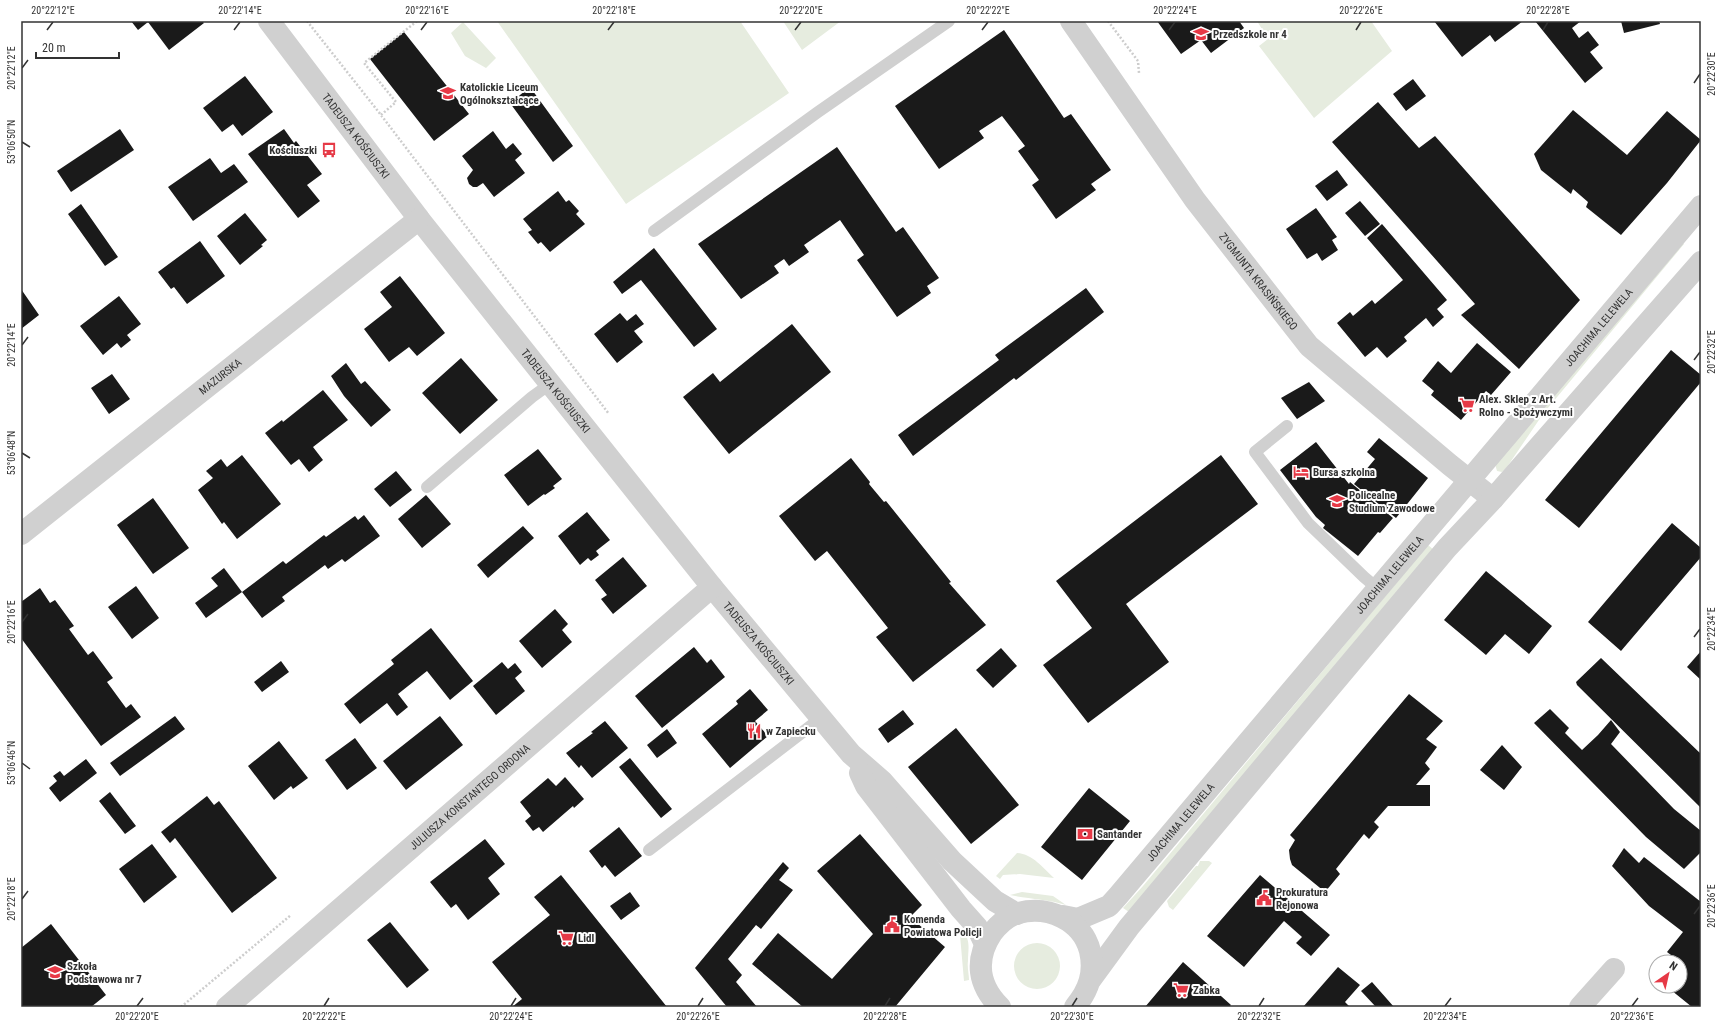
<svg xmlns="http://www.w3.org/2000/svg" width="1722" height="1028" font-family="'Roboto Condensed',sans-serif">
<style>
.green{fill:#e6ecdf}
.building{fill:#1a1a1a}
.lines{fill:none;stroke-linecap:round;stroke-linejoin:round}
.path{stroke:#cdcdcd;stroke-width:2.5;stroke-dasharray:2 2;stroke-linecap:butt}
.service{stroke:#d0d0d0;stroke-width:12}
.minor{stroke:#d0d0d0;stroke-width:22}
.tertiary{stroke:#d0d0d0;stroke-width:22}
.ticks{fill:none;stroke:#333;stroke-width:1.5}
.labels{text-anchor:middle;stroke-width:4;stroke-linejoin:round;paint-order:stroke}
.poi-label{font-size:11px;font-weight:bold;fill:#333;stroke:#fff;text-anchor:start}
.street-label{font-size:11px;fill:#333;stroke:#fff}
.neatline{fill:none;stroke:#333;stroke-width:1.5}
.ticks-label{font-size:10px;text-anchor:middle;fill:#333}
</style>
<rect width="100%" height="100%" fill="#fff"/>
<path class="green" d="M497,21H740L789,93L626,204Z
M783,21H841L802,50Z
M1257,21H1371L1392,51L1314,118L1259,46L1268,39Z
M463,22L496,58L486,68L465,56L451,33Z
M1679,241L1684,244L1543,414L1507,467L1502,472L1497,471L1495,464Z
M1428,545L1434,550L1129,912L1123,908L1143,886Z
M1017,853C1033,854 1043,868 1054,878L1020,874L1003,875L1000,879L996,876Z
M1200,861H1209L1212,863L1173,910L1169,907L1167,901L1196,866H1198Z
M1022,892L1053,896L1066,905C1047,899 1029,899 1010,895Z
M963,931C971,941 968,949 968,961C967,967 969,974 969,980L964,981L960,935Z
M1014 966a23 23 0 1 1 46 0a23 23 0 1 1-46 0Z"/>
<path class="building" d="M131,21H202L204,23L169,50L148,22L138,30Z
M1157,21H1239L1244,28L1211,53L1201,40L1181,54Z
M1434,21H1523L1495,42L1490,35L1462,57Z
M1535,21H1581L1572,28L1579,38L1588,31L1599,45L1590,52L1603,68L1585,83Z
M1621,21H1659L1660,24L1624,33Z
M1004,30L1064,118L1071,114L1111,170L1091,184L1096,190L1056,219L1032,185L1039,180L1018,151L1025,146L1002,116L979,131L984,138L939,169L895,106Z
M404,32L469,114L434,141L370,59Z
M245,76L273,112L242,136L233,124L222,132L203,108Z
M1413,79L1426,96L1406,111L1393,94Z
M530,87L573,146L553,162L510,103Z
M1378,102L1419,148L1435,136L1580,300L1519,369L1461,315L1475,304L1332,142Z
M1573,110L1627,155L1667,111L1701,140L1667,183L1621,235L1586,207L1588,202L1573,189L1571,194L1541,170L1534,154Z
M120,129L134,150L71,192L57,171Z
M284,129L294,143L296,141L322,174L307,185L320,201L298,218L248,154Z
M493,131L506,149L513,143L522,154L515,160L525,173L494,197L483,183L477,187H473L469,184L467,178L473,170L462,156Z
M837,147L896,232L903,227L939,278L927,286L931,293L897,317L857,260L864,255L840,220L804,245L809,252L789,266L784,259L774,266L779,273L741,299L698,244Z
M210,158L221,173L234,164L248,182L193,221L168,187Z
M1337,170L1348,185L1327,201L1315,186Z
M558,191L566,202L569,200L579,211L576,214L585,224L550,252L541,242L538,244L528,232L532,230L523,219Z
M1360,201L1380,224L1365,236L1345,213Z
M81,204L118,257L105,266L68,214Z
M1316,208L1337,237L1332,240L1338,250L1322,261L1317,253L1307,259L1286,229Z
M245,213L267,240L261,245L263,246L240,265L217,236Z
M1382,224L1447,300L1437,309L1444,317L1433,327L1426,318L1404,337L1407,341L1387,358L1377,347L1365,357L1337,323L1350,312L1353,316L1372,300L1375,304L1403,280L1367,238Z
M200,241L225,276L187,304L174,287L171,289L158,272Z
M654,248L717,329L694,347L641,280L622,294L613,282Z
M400,276L445,333L417,356L409,347L389,362L364,329L392,307L380,292Z
M1086,288L1104,312L1016,380L1014,378L913,456L898,435L999,360L995,355Z
M21,289L39,315L21,329Z
M119,296L141,324L127,335L131,340L121,348L117,343L103,355L80,326Z
M620,313L627,321L636,314L644,324L634,331L643,342L617,363L594,334Z
M792,324L831,372L729,454L683,397L713,373L720,382Z
M1477,343L1511,372L1491,395L1486,391L1461,420L1431,395L1434,391L1422,381L1438,361L1451,373Z
M1671,350L1701,375V382L1579,528L1545,500Z
M461,358L498,400L460,434L422,393Z
M346,363L361,384L365,381L391,410L371,427L344,396L331,376Z
M112,374L130,399L109,414L91,388Z
M1309,382L1325,401L1297,419L1281,398Z
M323,390L348,420L313,447L323,460L309,472L299,459L291,465L265,433L282,420L283,422Z
M1379,438L1428,478L1396,518L1354,484L1375,459L1367,452Z
M1316,442L1349,484L1350,482L1393,518L1380,533L1378,532L1358,556L1323,528L1325,525L1316,517L1280,470Z
M538,449L562,479L553,486L555,488L545,495L544,494L528,506L504,475Z
M242,455L281,504L237,539L224,522L222,524L198,490L213,478L206,471L221,459L227,467Z
M1221,455L1258,504L1126,604L1169,662L1088,723L1043,665L1092,628L1056,581Z
M851,458L870,482L869,484L884,502L886,501L951,582L949,583L986,625L913,682L876,637L888,628L827,551L815,561L779,516Z
M396,471L412,490L390,507L374,489Z
M426,495L451,524L422,548L398,519Z
M153,498L189,548L153,574L117,525Z
M587,512L610,540L596,551L599,555L591,561L588,558L580,565L558,536Z
M364,515L380,536L345,562L342,559L328,569L325,565L282,597L285,601L262,618L242,592L206,618L195,603L218,586L211,578L224,568L242,592L283,561L286,564L324,535L326,537L355,516L358,520Z
M1672,523L1701,548V557L1621,651L1588,622Z
M523,526L534,538L488,578L477,565Z
M623,557L647,586L613,614L601,599L607,595L595,580Z
M1486,571L1552,626L1529,654L1505,634L1486,655L1444,620Z
M136,586L159,618L132,639L108,607Z
M40,588L50,603L55,600L74,626L69,629L88,655L93,651L113,678L107,682L126,708L131,704L141,717L101,746L21,638V602Z
M555,609L568,624L562,630L572,642L542,668L519,641Z
M431,628L473,681L450,700L427,671L398,694L408,707L397,716L387,703L360,724L344,704L394,664L391,660Z
M694,647L707,663L711,659L725,677L662,728L635,696Z
M1001,648L1017,666L993,688L976,670Z
M1701,651V680L1687,667Z
M1601,658L1701,754V808L1577,685L1576,682Z
M281,661L289,672L262,692L254,682Z
M502,662L508,669L515,663L522,672L515,678L525,691L496,715L473,686Z
M750,689L768,710L755,721L768,736L730,768L702,734L738,704L736,701Z
M1409,694L1443,721L1426,739L1437,747L1425,763L1430,769L1416,785H1430V806H1388L1374,822L1379,827L1369,839L1364,834L1336,869L1340,874L1325,892L1292,865L1290,859L1289,850L1295,840L1290,835Z
M1550,709L1569,728L1565,733L1582,750L1598,735L1611,720L1620,732L1611,744L1674,809L1701,831V852L1684,869L1646,837L1534,723Z
M903,710L914,724L888,743L878,729Z
M175,716L185,729L120,776L110,763Z
M440,716L463,745L406,790L383,761Z
M605,721L628,748L592,778L581,765L579,768L566,753L593,733L591,732Z
M956,728L1019,805L971,844L908,767Z
M667,729L677,743L657,758L647,745Z
M355,738L377,768L347,790L325,760Z
M279,741L308,778L293,789L291,786L274,800L248,766Z
M1502,745L1522,767L1504,790L1480,770Z
M630,758L672,809L661,818L619,767Z
M86,759L97,773L60,802L49,788L57,781L53,776L60,771L64,776Z
M565,777L584,799L574,808L573,806L543,832L539,827L533,831L525,821L531,816L520,802L548,778L556,786Z
M1089,788L1130,821L1082,880L1041,847Z
M110,792L136,826L125,834L99,801Z
M207,796L214,805L219,801L277,878L232,913L175,838L170,843L161,832Z
M619,827L642,856L615,877L605,865L602,868L589,851Z
M860,834L922,905L910,917L945,947L895,1007H803L752,964L778,933L832,979L873,934L817,871Z
M485,839L505,864L488,878L500,894L468,920L456,904L451,908L430,882Z
M152,844L177,877L144,903L119,869Z
M1624,848L1639,863L1644,857L1701,902V1007H1692L1666,986H1680V970L1684,965L1667,952L1683,932L1649,906L1612,866Z
M783,862L789,868L779,880L793,890L761,929L756,925L728,959L742,975L736,982L757,1007H727L695,968Z
M561,875L667,1007H512L522,999L492,962L550,915L534,897Z
M1260,875L1330,935L1311,956L1296,943L1302,937L1284,921L1244,967L1207,936Z
M630,892L640,906L621,920L610,906Z
M390,922L429,970L407,988L367,940Z
M51,924L106,995L91,1007H21V948Z
M1183,962L1231,1005L1229,1007H1145Z
M1338,967L1360,985L1345,1002L1350,1007H1303Z
M1372,982L1394,1007H1376L1361,991Z"/>
<g class="lines">
<path class="path" d="M307,21L381,115L609,414
M1108,21L1138,61L1139,73
M381,115L396,102L364,63L417,21
M181,1007L291,915"/>
<path class="service" d="M654,231L818,112L949,21
M1287,426L1255,452L1308,523L1364,577L1377,588
M427,487L532,397L550,384
M649,850L821,718"/>
<g class="minor">
<path id="s1" d="M269,21L419,219L712,587L851,754L882,781L952,861L995,901L1017,914"/>
<path id="s2" d="M1071,21L1195,200L1309,346L1450,465L1493,499"/>
<path id="s3" d="M21,534L419,219"/>
<path d="M860,773L866,786L961,909L977,927L985,944"/>
<path id="s4" d="M227,1007L712,587"/>
<path d="M1580,1007L1614,969"/>
</g>
<g class="tertiary">
<path id="s5" d="M1063,916L1078,919L1109,906L1118,896L1701,206"/>
<path d="M1091,979L1129,927L1447,548L1493,499L1701,262"/>
<path d="M1000,1007C978,985 974,960 992,933C998,925 1008,916 1018,913C1048,905 1082,920 1090,951C1095,973 1089,990 1075,1007"/>
</g>
</g>
<path class="ticks" d="M47,30L53,22M234,30L240,22M421,30L427,22M608,30L614,22M795,30L801,22M982,30L988,22M1169,30L1175,22M1356,30L1361,22M1543,30L1548,22M22,68L28,60M1694,83L1700,74M22,142L30,147M22,345L28,337M1694,360L1700,352M22,453L30,458M22,622L28,614M1694,637L1700,629M22,763L30,769M22,899L28,891M1694,914L1700,906M137,1006L143,998M324,1006L329,998M511,1006L516,998M698,1006L703,998M885,1006L890,998M1072,1006L1077,998M1259,1006L1264,998M1445,1006L1451,998M1632,1006L1638,998"/>
<defs>
<symbol id="school-bare" viewBox="-9 -9 18 18"><path d="M0-5L7-2L0 1L-7-2ZM-4 1L0 2.5L4 1V4Q0 6-4 4Z" fill="#e63946" stroke="#fff" stroke-width="2.5" paint-order="stroke"/></symbol>
<symbol id="bus-bare" viewBox="-9 -9 18 18"><path d="M-5-6H5V4H4V6H2V4H-2V6H-4V4H-5ZM-3.5-4V0h7V-4ZM-3.5 1.2v1.5H-2V1.2ZM2 1.2v1.5H3.5V1.2Z" fill="#e63946" stroke="#fff" stroke-width="2.5" paint-order="stroke"/></symbol>
<symbol id="supermarket-bare" viewBox="-9 -9 18 18"><path d="M-6-5.5h2.5l.6 2H6L4.5 2H-2.5L-4.4-4H-6ZM-1.5 3.2a1.3 1.3 0 1 0 .1 0ZM3 3.2a1.3 1.3 0 1 0 .1 0Z" fill="#e63946" stroke="#fff" stroke-width="2.5" paint-order="stroke"/></symbol>
<symbol id="hotel-bare" viewBox="-9 -9 18 18"><path d="M-6-4.5h1.5V1H6V5H4.5V3h-9V5H-6ZM-4 0a1.8 1.8 0 1 1 3.6 0ZM.5 0V-2.5h3Q6-2.5 6 0Z" fill="#e63946" stroke="#fff" stroke-width="2.5" paint-order="stroke"/></symbol>
<symbol id="university-bare" viewBox="-9 -9 18 18"><path d="M0-5L7-2L0 1L-7-2ZM-4 1L0 2.5L4 1V4Q0 6-4 4Z" fill="#e63946" stroke="#fff" stroke-width="2.5" paint-order="stroke"/></symbol>
<symbol id="restaurant-bare" viewBox="-9 -9 18 18"><path d="M-5-6h1v4h1v-4h1v4h1v-4h1v5L-1.5 .5V6h-2V.5L-5-1ZM5-6V6H3V1.5H1.5Q1.5-4 5-6Z" fill="#e63946" stroke="#fff" stroke-width="2.5" paint-order="stroke"/></symbol>
<symbol id="bank-bare" viewBox="-9 -9 18 18"><path d="M-6-4H6V4H-6ZM0-2.3a2.3 2.3 0 1 0 0 4.6a2.3 2.3 0 1 0 0-4.6Z" fill="#e63946" stroke="#fff" stroke-width="2.5" paint-order="stroke"/></symbol>
<symbol id="civic-bare" viewBox="-9 -9 18 18"><path d="M-.6-6.5H3V-4.5H.6V-3L4-1V1h2V6H-6V1h2V-1L-.6-3ZM-1.2 2.5V6h2.4V2.5Z" fill="#e63946" stroke="#fff" stroke-width="2.5" paint-order="stroke"/></symbol>
</defs>
<g fill-rule="evenodd">
<use href="#school-bare" x="1190" y="23" width="22" height="22"/>
<use href="#school-bare" x="437" y="82" width="22" height="22"/>
<use href="#bus-bare" x="318" y="139" width="22" height="22"/>
<use href="#supermarket-bare" x="1456" y="394" width="22" height="22"/>
<use href="#hotel-bare" x="1290" y="461" width="22" height="22"/>
<use href="#university-bare" x="1326" y="490" width="22" height="22"/>
<use href="#restaurant-bare" x="743" y="720" width="22" height="22"/>
<use href="#bank-bare" x="1074" y="823" width="22" height="22"/>
<use href="#civic-bare" x="1253" y="887" width="22" height="22"/>
<use href="#civic-bare" x="881" y="914" width="22" height="22"/>
<use href="#supermarket-bare" x="555" y="927" width="22" height="22"/>
<use href="#school-bare" x="44" y="961" width="22" height="22"/>
<use href="#supermarket-bare" x="1170" y="979" width="22" height="22"/>
</g>
<g class="labels">
<g class="poi-label">
<text x="1213" y="38">Przedszkole nr 4</text>
<text x="460" y="91">Katolickie Liceum<tspan x="460" dy="13">Ogólnokształcące</tspan></text>
<text x="317" y="154" text-anchor="end">Kościuszki</text>
<text x="1479" y="403">Alex. Sklep z Art.<tspan x="1479" dy="13">Rolno - Spożywczymi</tspan></text>
<text x="1313" y="476">Bursa szkolna</text>
<text x="1349" y="499">Policealne<tspan x="1349" dy="13">Studium Zawodowe</tspan></text>
<text x="766" y="735">w Zapiecku</text>
<text x="1097" y="838">Santander</text>
<text x="1276" y="896">Prokuratura<tspan x="1276" dy="13">Rejonowa</tspan></text>
<text x="904" y="923">Komenda<tspan x="904" dy="13">Powiatowa Policji</tspan></text>
<text x="578" y="942">Lidl</text>
<text x="67" y="970">Szkoła<tspan x="67" dy="13">Podstawowa nr 7</tspan></text>
<text x="1193" y="994">Zabka</text>
</g>
<g class="street-label">
<text dy="4" stroke="none"><textPath href="#s1" startOffset="144">TADEUSZA KOŚCIUSZKI</textPath></text>
<text dy="4" stroke="none"><textPath href="#s2" startOffset="321">ZYGMUNTA KRASIŃSKIEGO</textPath></text>
<text dy="4" stroke="none"><textPath href="#s5" startOffset="807">JOACHIMA LELEWELA</textPath></text>
<text dy="4" stroke="none"><textPath href="#s3" startOffset="254">MAZURSKA</textPath></text>
<text dy="4" stroke="none"><textPath href="#s1" startOffset="468">TADEUSZA KOŚCIUSZKI</textPath></text>
<text dy="4" stroke="none"><textPath href="#s5" startOffset="483">JOACHIMA LELEWELA</textPath></text>
<text dy="4" stroke="none"><textPath href="#s1" startOffset="792">TADEUSZA KOŚCIUSZKI</textPath></text>
<text dy="4" stroke="none"><textPath href="#s4" startOffset="321">JULIUSZA KONSTANTEGO ORDONA</textPath></text>
<text dy="4" stroke="none"><textPath href="#s5" startOffset="159">JOACHIMA LELEWELA</textPath></text>
</g>
</g>
<rect width="1722" height="1028" fill="none" stroke="#ffffff" stroke-width="44"/>
<g transform="translate(1668 974) rotate(34)"><circle r="19" fill="#ffffff" stroke="#adadad"/>
<path d="M0-3L7 15L0 10L-7 15Z" fill="#e63946"/>
<text y="-6" font-size="11" font-weight="bold" text-anchor="middle" fill="#333333">N</text>
</g>
<path d="M36 52v6h83v-6" fill="none" stroke="#333333" stroke-width="2"/>
<text x="42" y="52" font-size="12" fill="#333333" stroke="#ffffff" stroke-width="3" paint-order="stroke">20 m</text>
<rect x="22" y="22" width="1678" height="984" class="neatline"/>
<g class="ticks-label">
<text x="53" y="14">20°22'12"E</text>
<text x="240" y="14">20°22'14"E</text>
<text x="427" y="14">20°22'16"E</text>
<text x="614" y="14">20°22'18"E</text>
<text x="801" y="14">20°22'20"E</text>
<text x="988" y="14">20°22'22"E</text>
<text x="1175" y="14">20°22'24"E</text>
<text x="1361" y="14">20°22'26"E</text>
<text x="1548" y="14">20°22'28"E</text>
<text transform="translate(11 68) rotate(-90)" y="4">20°22'12"E</text>
<text transform="translate(1711 74) rotate(-90)" y="4">20°22'30"E</text>
<text transform="translate(11 142) rotate(-90)" y="4">53°06'50"N</text>
<text transform="translate(11 345) rotate(-90)" y="4">20°22'14"E</text>
<text transform="translate(1711 352) rotate(-90)" y="4">20°22'32"E</text>
<text transform="translate(11 453) rotate(-90)" y="4">53°06'48"N</text>
<text transform="translate(11 622) rotate(-90)" y="4">20°22'16"E</text>
<text transform="translate(1711 629) rotate(-90)" y="4">20°22'34"E</text>
<text transform="translate(11 763) rotate(-90)" y="4">53°06'46"N</text>
<text transform="translate(11 899) rotate(-90)" y="4">20°22'18"E</text>
<text transform="translate(1711 906) rotate(-90)" y="4">20°22'36"E</text>
<text x="137" y="1020">20°22'20"E</text>
<text x="324" y="1020">20°22'22"E</text>
<text x="511" y="1020">20°22'24"E</text>
<text x="698" y="1020">20°22'26"E</text>
<text x="885" y="1020">20°22'28"E</text>
<text x="1072" y="1020">20°22'30"E</text>
<text x="1259" y="1020">20°22'32"E</text>
<text x="1445" y="1020">20°22'34"E</text>
<text x="1632" y="1020">20°22'36"E</text>
</g>
</svg>
